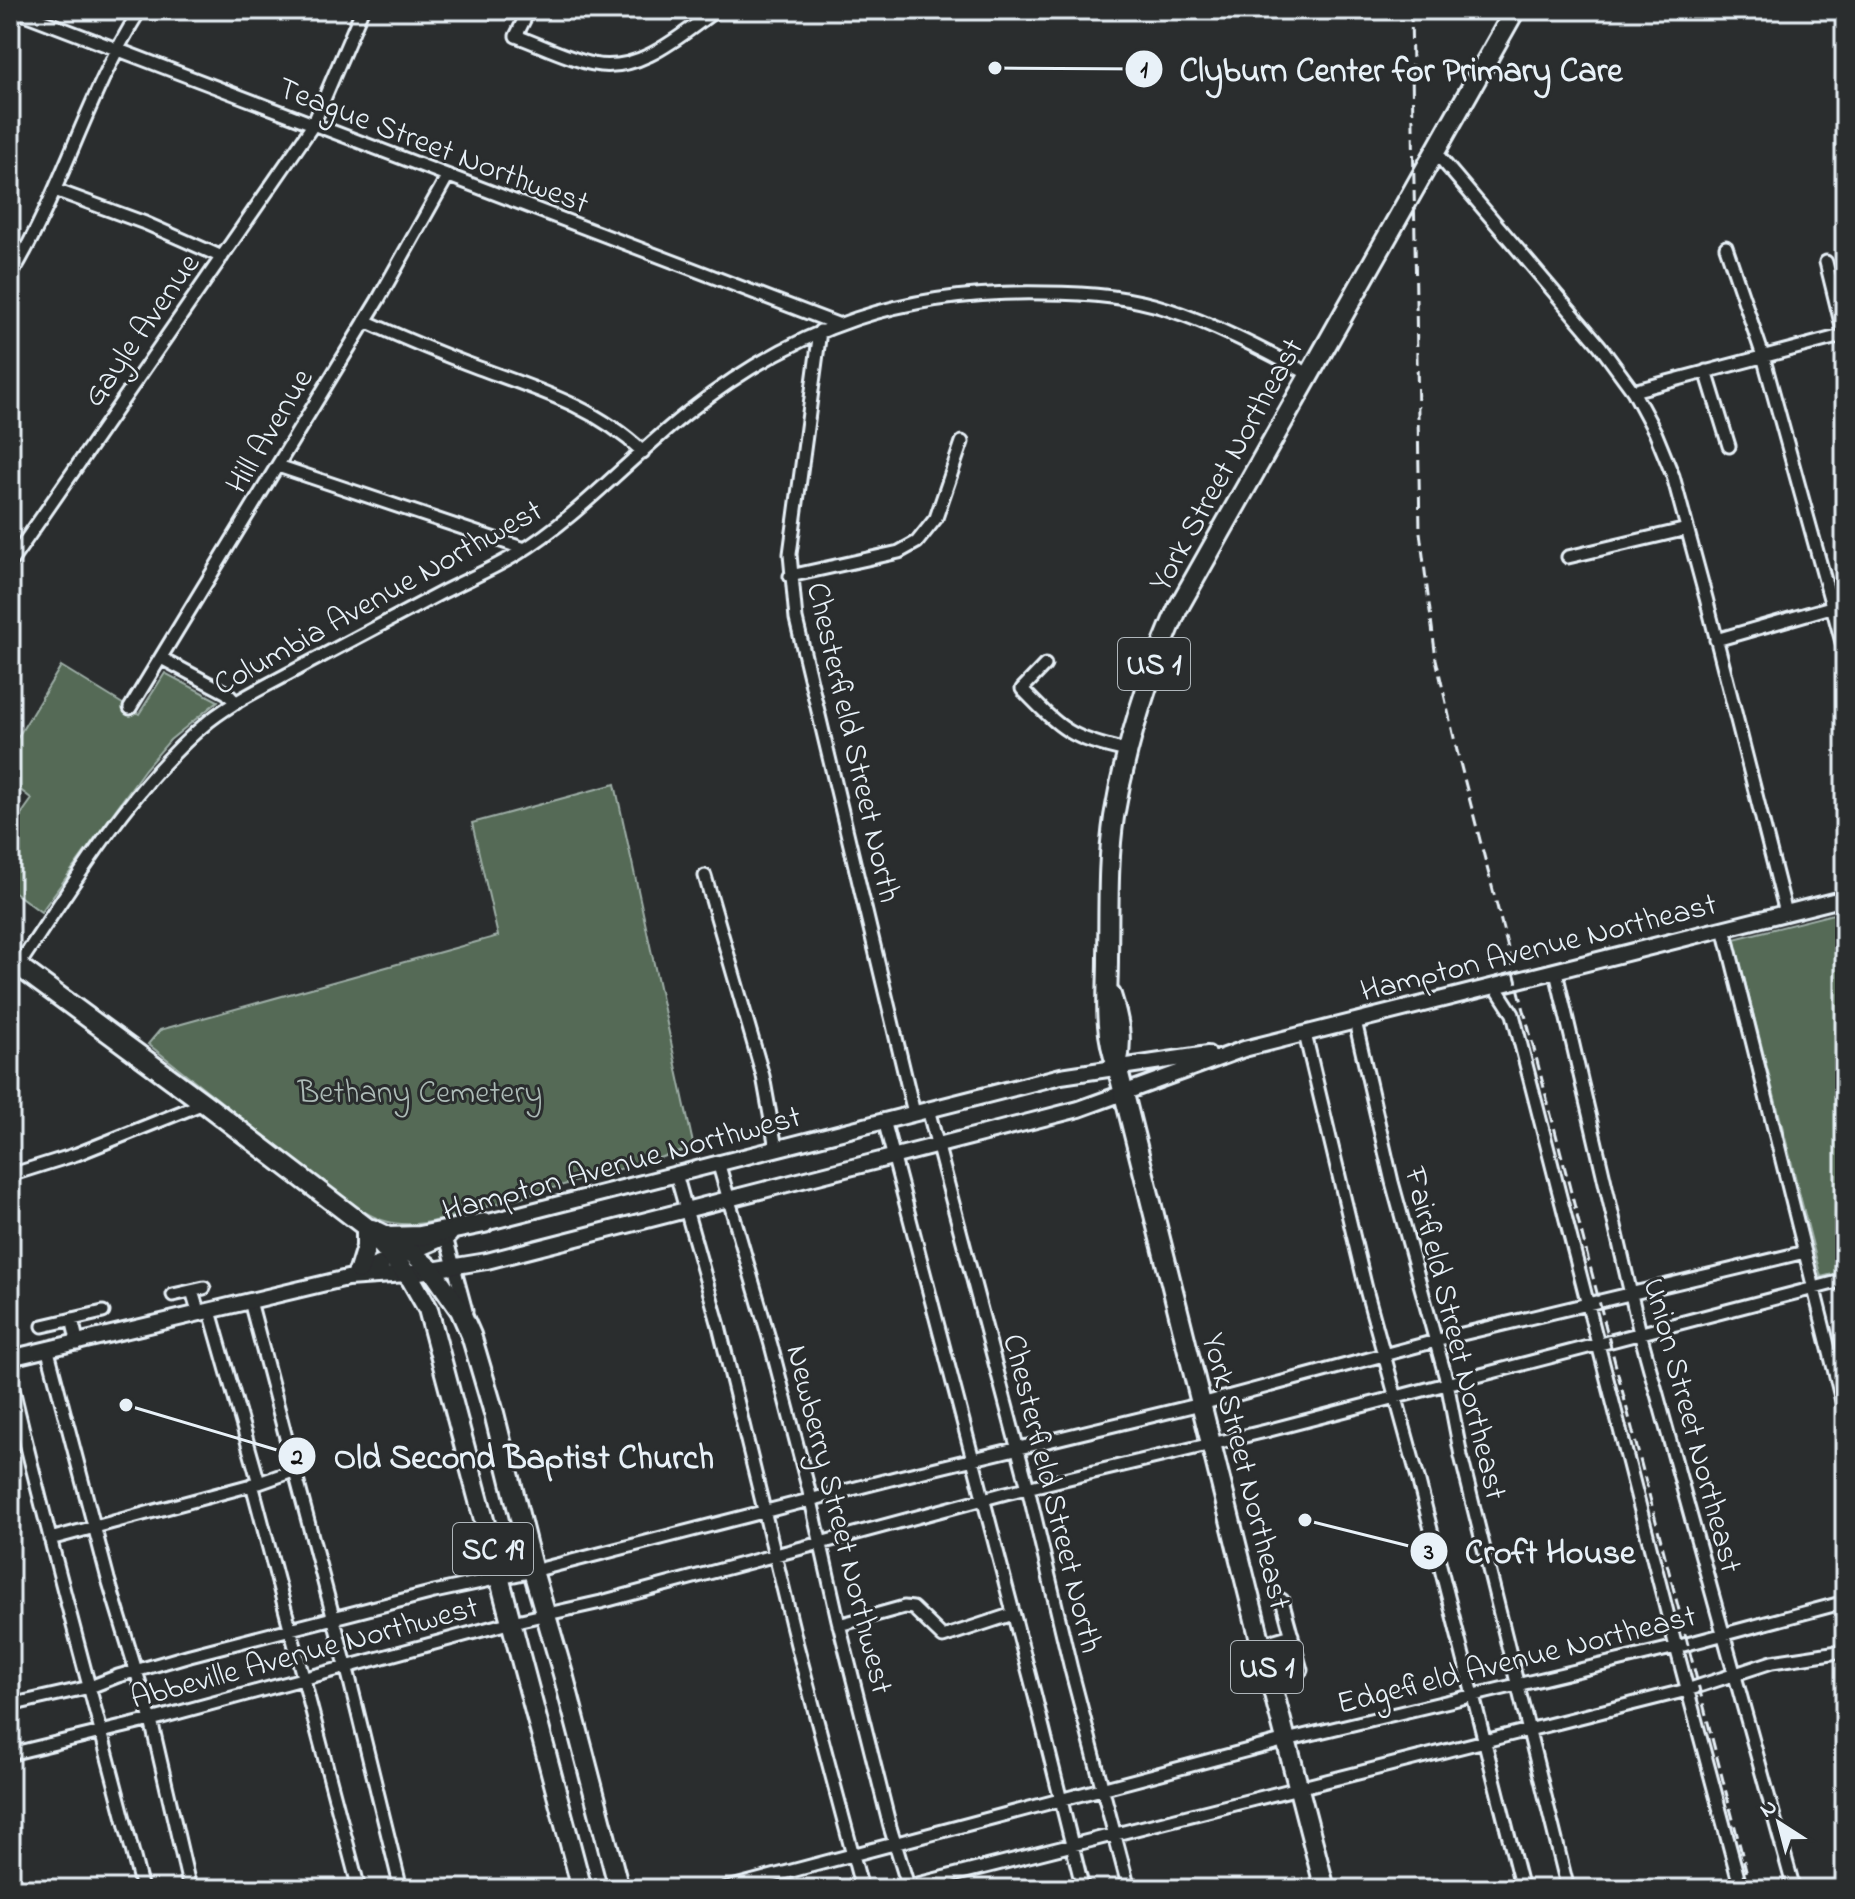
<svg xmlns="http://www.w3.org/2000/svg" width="1855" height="1899" font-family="'Indie Flower',sans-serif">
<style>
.green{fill:#546a56;stroke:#9eaea7;stroke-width:2}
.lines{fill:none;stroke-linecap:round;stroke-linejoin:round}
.minor-casing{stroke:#e8f1f8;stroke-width:17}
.tertiary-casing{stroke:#e8f1f8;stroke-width:20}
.primary-casing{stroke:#e8f1f8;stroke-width:24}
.minor{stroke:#2a2d2e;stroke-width:11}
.tertiary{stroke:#2a2d2e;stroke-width:14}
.primary{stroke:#2a2d2e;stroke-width:18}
.rail{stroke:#e8f1f8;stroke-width:3;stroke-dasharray:12 6;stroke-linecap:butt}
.labels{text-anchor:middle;stroke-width:6;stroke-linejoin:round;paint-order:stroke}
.shield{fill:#2a2d2e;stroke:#afb6bb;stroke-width:2}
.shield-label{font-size:30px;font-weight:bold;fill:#e8f1f8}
.street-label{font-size:32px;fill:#e8f1f8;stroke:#2a2d2e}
.park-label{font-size:32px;fill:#adbbb7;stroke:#2a2d2e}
.leader{fill:none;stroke:#e8f1f8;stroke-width:3}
.callout-dot{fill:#e8f1f8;stroke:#2a2d2e;stroke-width:3}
.mark-label{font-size:24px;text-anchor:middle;font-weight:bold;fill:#111}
.callout-label{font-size:34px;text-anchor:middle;font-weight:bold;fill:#e8f1f8;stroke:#2a2d2e;stroke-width:6;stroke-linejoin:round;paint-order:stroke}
</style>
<rect width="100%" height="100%" fill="#2a2d2e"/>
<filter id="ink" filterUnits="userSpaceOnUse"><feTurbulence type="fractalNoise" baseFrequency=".0125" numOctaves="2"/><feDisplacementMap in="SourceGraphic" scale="16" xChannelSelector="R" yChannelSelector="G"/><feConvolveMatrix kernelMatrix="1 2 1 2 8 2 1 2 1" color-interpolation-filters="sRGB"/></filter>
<g filter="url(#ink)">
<path class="green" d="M61,666L139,714L165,673L218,701L170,740L145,769L41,912L10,889V830L32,799L10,782V750Z
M615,784L694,1148L440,1220C393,1231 376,1221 338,1194L148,1044L160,1030L498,936L472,823Z
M1845,911V1271L1821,1277L1734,939Z"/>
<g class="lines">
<defs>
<path id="minor" d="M14,10L837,324
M529,10L516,36C541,45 566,58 593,64C639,74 681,35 716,10
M1436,153L1600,346L1633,391L1655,432L1673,476L1706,598L1786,913
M55,190L145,223L222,257
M1726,247L1763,356L1845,653
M1826,262L1845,339
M10,277C62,192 87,94 140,10
M365,321C403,338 441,354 479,368C539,390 596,407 643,452
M820,331L790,554L796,619L914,1113
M1706,371L1729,446
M1633,391L1845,335
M278,466L525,549
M1568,557L1687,529
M10,563L313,125L362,10
M790,576L899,552L917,542L936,518L962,442
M1716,640L1845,603
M161,658L227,693L236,703
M1045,665L1022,689C1062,730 1069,738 1127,751
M130,708L378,300L447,177
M705,876L763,1076L776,1148
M1724,928L1845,1413
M18,966C73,885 133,783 209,721C237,699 272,683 303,666C349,642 395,617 441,593C466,580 493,569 517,554C582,514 631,456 691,410C799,325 907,290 1044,293C1085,293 1128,296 1167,309C1214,324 1265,351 1309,374
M1556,972L1640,1333L1794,1889
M1495,986L1513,1014L1676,1647L1741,1889
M1355,1021L1392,1182L1447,1382L1461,1456L1568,1889
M1305,1034L1367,1293L1418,1478L1522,1889
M928,1109L1028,1488L1071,1669L1129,1889
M884,1120L1035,1696L1083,1889
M718,1162L771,1345L808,1487L838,1620L890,1827L909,1889
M676,1174L719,1326L797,1645L862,1889
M10,1175L77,1154L204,1103
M446,1237L466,1311
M192,1291L199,1314
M173,1295L204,1288
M250,1301L349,1677L401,1889
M210,1311L259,1483
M72,1319L78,1344
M43,1326L103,1312
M48,1351L108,1579L151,1720L190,1889
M10,1376C50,1548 99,1718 142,1889
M252,1484L359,1889
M50,1539L259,1483L293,1471
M1282,1600L1301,1670
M839,1625L904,1607L913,1608L943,1637L1013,1614
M1261,1644L1292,1635
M1267,1666L1297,1657
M10,1705L90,1687L118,1676L190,1655L434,1592L533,1571L895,1478L1201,1404L1458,1335L1805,1252
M10,1754L151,1720L512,1622L601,1602L1006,1493L1266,1431L1845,1280
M724,1889L1286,1740L1676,1647L1845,1602
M898,1889L1687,1690L1772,1662L1845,1651"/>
<path id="tertiary" d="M477,1225L1061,1076L1208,1054
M355,1273L411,1252L450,1235
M10,1358L347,1278L407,1274L487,1261L1079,1109L1244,1049L1845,898"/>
<path id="primary" d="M10,960L204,1103L366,1227L411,1279L428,1309L582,1889
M1111,995C1119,1020 1123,1039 1117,1066
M372,1229L399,1242L432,1270L460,1310L471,1335L494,1413L533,1571L563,1674L619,1889
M388,1237L420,1236L484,1223
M359,1270L366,1247V1227
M1325,1889L1261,1644L1117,1066C1103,1028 1108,997 1108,958C1109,911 1107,863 1114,817C1126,744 1148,675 1178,608L1515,10"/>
</defs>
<use href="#minor" class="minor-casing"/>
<use href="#tertiary" class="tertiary-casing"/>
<use href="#primary" class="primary-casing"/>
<use href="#minor" class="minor"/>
<use href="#tertiary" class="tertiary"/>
<use href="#primary" class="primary"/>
<path class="rail" d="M1411,10L1420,532L1436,659L1457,751L1751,1889"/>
</g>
</g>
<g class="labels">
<g class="shield">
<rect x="1118" y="638" width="72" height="52" rx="6"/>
<rect x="453" y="1523" width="80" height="52" rx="6"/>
<rect x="1231" y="1641" width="72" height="52" rx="6"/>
</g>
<g class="shield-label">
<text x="1154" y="674">US 1</text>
<text x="493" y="1559">SC 19</text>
<text x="1267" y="1677">US 1</text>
</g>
<g class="street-label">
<text transform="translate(434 144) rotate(21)" y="11">Teague Street Northwest</text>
<text transform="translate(140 329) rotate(-55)" y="11">Gayle Avenue</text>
<text transform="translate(268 430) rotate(-59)" y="11">Hill Avenue</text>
<text transform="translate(1225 464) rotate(-61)" y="11">York Street Northeast</text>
<text transform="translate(377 596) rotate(-29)" y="11">Columbia Avenue Northwest</text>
<text transform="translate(855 742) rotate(77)" y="11">Chesterfield Street North</text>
<text transform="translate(1538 946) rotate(-14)" y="11">Hampton Avenue Northeast</text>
<text transform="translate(621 1162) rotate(-15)" y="11">Hampton Avenue Northwest</text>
<text transform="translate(1457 1333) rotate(76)" y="11">Fairfield Street Northeast</text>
<text transform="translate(1694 1425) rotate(75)" y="11">Union Street Northeast</text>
<text transform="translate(1248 1471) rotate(76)" y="11">York Street Northeast</text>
<text transform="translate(1054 1493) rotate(76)" y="11">Chesterfield Street North</text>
<text transform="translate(841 1519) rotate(76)" y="11">Newberry Street Northwest</text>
<text transform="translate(304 1651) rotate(-15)" y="11">Abbeville Avenue Northwest</text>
<text transform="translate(1516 1658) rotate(-14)" y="11">Edgefield Avenue Northeast</text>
</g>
<g class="park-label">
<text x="420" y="1102">Bethany Cemetery</text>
</g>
</g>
<path class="leader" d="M995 68L1144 69M126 1405L297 1456M1305 1520L1429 1551"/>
<g class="callout-dot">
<circle cx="995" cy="68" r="8"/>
<circle cx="126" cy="1405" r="8"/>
<circle cx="1305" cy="1520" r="8"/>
<circle cx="1144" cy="69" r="20"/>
<circle cx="297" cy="1456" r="20"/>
<circle cx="1429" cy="1551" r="20"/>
</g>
<g class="mark-label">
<text x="1144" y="77">1</text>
<text x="297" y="1464">2</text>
<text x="1429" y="1559">3</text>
</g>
<g class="callout-label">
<text x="1401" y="81">Clyburn Center for Primary Care</text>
<text x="524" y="1468">Old Second Baptist Church</text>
<text x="1550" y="1563">Croft House</text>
</g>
<rect width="1855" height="1899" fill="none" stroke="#2a2d2e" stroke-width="40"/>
<rect x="20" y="20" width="1815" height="1859" fill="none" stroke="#e8f1f8" stroke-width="3" filter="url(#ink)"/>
<g transform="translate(1779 1823) rotate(324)" stroke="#2a2d2e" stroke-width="6" paint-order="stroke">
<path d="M0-6L14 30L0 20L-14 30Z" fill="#e8f1f8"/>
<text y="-12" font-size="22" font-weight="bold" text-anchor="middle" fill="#e8f1f8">N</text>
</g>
</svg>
